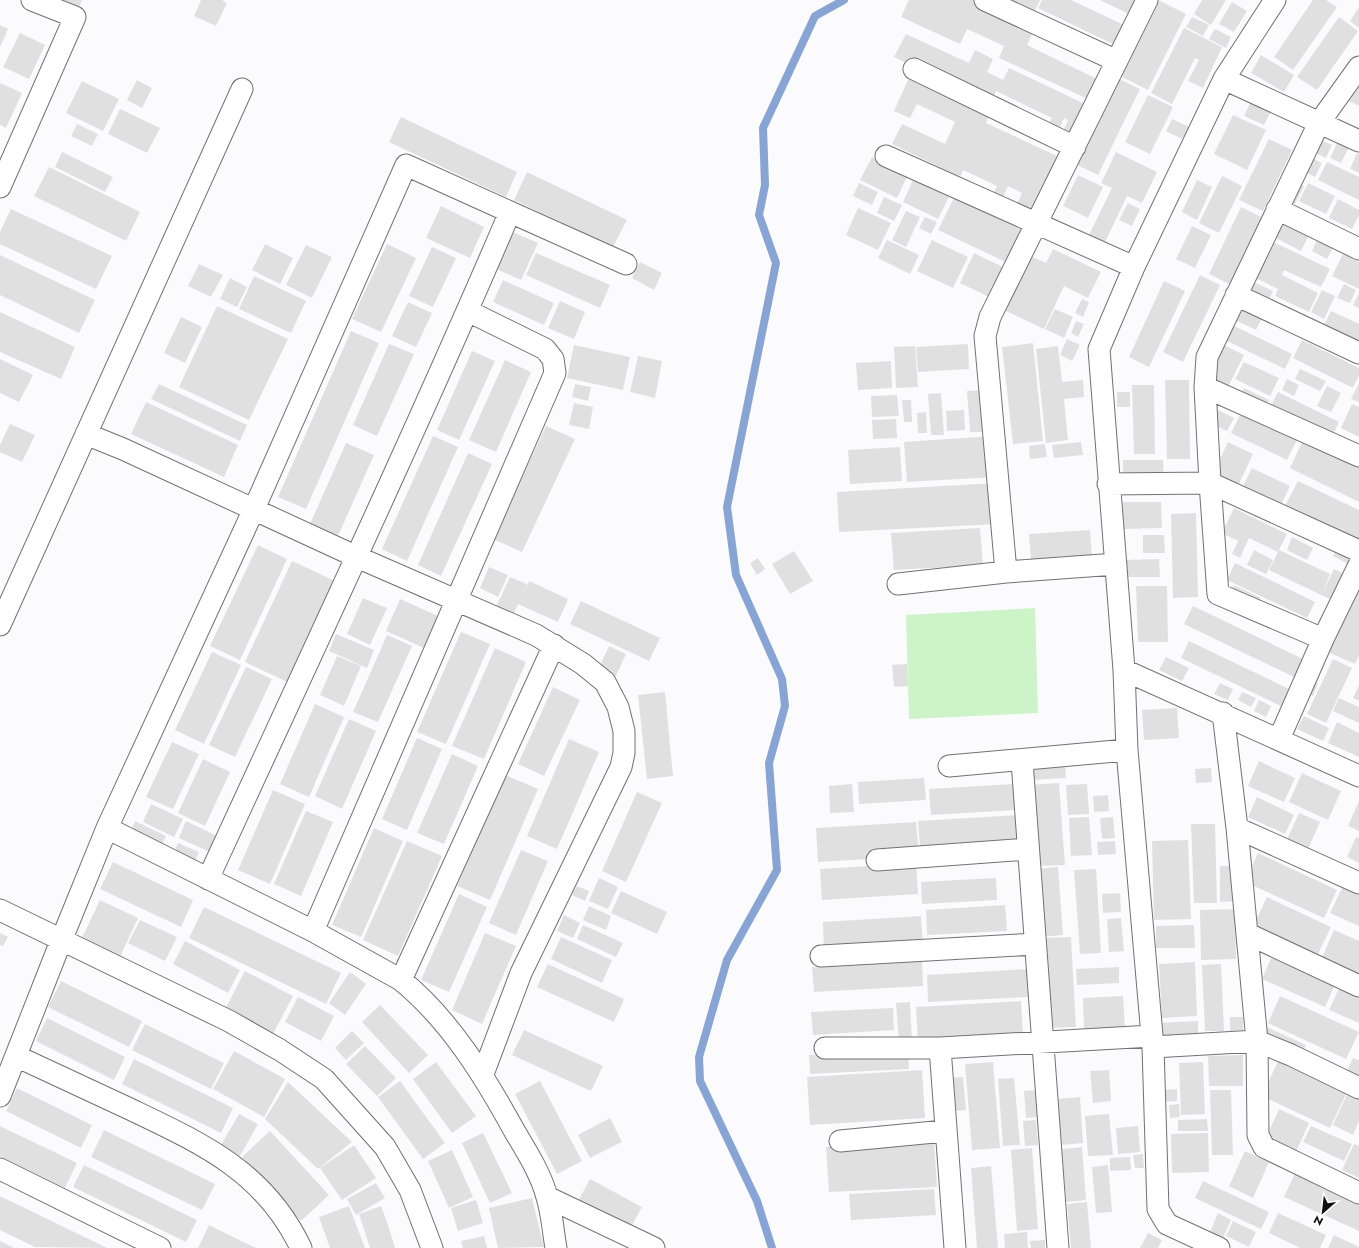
<svg xmlns="http://www.w3.org/2000/svg" width="1359" height="1248" font-family="Jost,sans-serif">
<style>
.green{fill:#cdf3c9}
.lines{fill:none;stroke-linecap:round;stroke-linejoin:round}
.stream{stroke:#87a4d4;stroke-width:8}
.building{fill:#e1e0e1}
.minor-casing{stroke:#717172;stroke-width:23}
.minor{stroke:#fff;stroke-width:21}
</style>
<rect width="100%" height="100%" fill="#fbfbfd"/>
<path class="green" d="M1035,608L1038,713L909,719L906,615Z"/>
<g class="lines">
<path class="stream" d="M772,1248L757,1201L700,1081L699,1057L727,960L777,870L769,763L785,706L782,679L736,575L727,507L776,263L759,215L765,185L763,128L815,16L844,0"/>
</g>
<path class="building" d="M58,0H82L78,9Z
M201,0H222L227,3L216,26L194,16Z
M909,0H977L1036,27L1027,45L1099,80L1090,100L999,58L1004,46L967,29L960,44L901,17Z
M991,0H1040L1031,19Z
M1042,0H1071L1124,25L1115,45L1038,8Z
M1100,0H1138L1131,15Z
M1158,0L1186,14L1148,90L1120,76Z
M1202,0H1226L1211,25L1194,14Z
M1313,0H1326L1337,7L1293,70L1274,57Z
M1232,2L1247,11L1234,32L1219,24Z
M1359,7V28L1350,21Z
M1192,17L1209,25L1203,36L1186,27Z
M1339,17L1358,31L1317,90L1297,77Z
M0,25L8,29L0,47Z
M1184,28L1222,47L1203,88L1188,81L1199,60L1195,58L1172,104L1151,93Z
M1215,29L1231,37L1226,48L1209,39Z
M20,33L45,45L29,79L3,67Z
M906,34L969,63L975,50L993,59L987,72L1003,80L1009,68L1085,104L1069,138L1062,134L1068,120L1064,118L1057,134L1046,128L1052,118L996,91L991,103L894,57Z
M1261,55L1294,75L1284,92L1251,73Z
M912,71L992,109L986,123L1057,156L1031,211L1017,204L1022,193L1008,186L1000,204L990,199L997,186L963,170L960,177L892,144L902,124L945,144L955,122L917,104L910,118L894,111Z
M1113,76L1140,89L1098,175L1071,162Z
M137,80L152,88L142,108L127,100Z
M82,81L119,99L103,131L66,113Z
M0,83L22,93L6,128L0,125Z
M1357,85L1359,86V106L1349,101Z
M1148,95L1173,107L1150,154L1125,142Z
M1250,103L1270,113L1264,125L1244,116Z
M120,109L160,128L147,153L108,134Z
M1233,115L1266,130L1247,170L1214,154Z
M401,117L517,172L506,197L389,142Z
M1172,119L1189,127L1182,139L1166,131Z
M77,124L98,134L92,146L71,136Z
M1269,139L1292,150L1263,211L1239,200Z
M1317,139L1332,145L1326,158L1311,151Z
M1338,141L1349,147L1341,163L1330,158Z
M62,152L113,177L105,192L55,167Z
M1116,152L1157,172L1142,203L1127,196L1105,242L1089,235L1112,188L1101,183Z
M1357,153L1359,154V173L1350,169Z
M872,157L908,175L897,198L860,180Z
M1310,157L1322,163L1315,177L1303,171Z
M1327,162L1359,177V200L1318,180Z
M49,167L140,212L126,241L34,196Z
M527,172L627,220L613,247L514,200Z
M1078,175L1103,187L1088,218L1063,206Z
M1222,176L1242,186L1219,233L1199,223Z
M913,180L949,197L938,219L903,202Z
M1197,180L1212,187L1197,220L1182,212Z
M1292,180L1304,186L1292,210L1280,205Z
M859,183L878,192L872,205L853,196Z
M1308,183L1335,196L1326,214L1299,201Z
M884,197L902,205L894,221L877,213Z
M954,198L1030,234L1014,266L938,230Z
M1338,199L1359,210V215L1352,229L1329,218Z
M1128,203L1140,209L1132,226L1119,220Z
M441,206L484,227L470,258L426,238Z
M1241,207L1265,219L1233,286L1209,274Z
M858,208L891,223L878,250L846,235Z
M11,209L112,256L96,289L0,244V232Z
M906,211L920,217L906,247L892,240Z
M925,217L937,222L931,234L919,228Z
M1278,217L1310,233L1301,251L1270,235Z
M1192,226L1211,235L1195,268L1176,259Z
M510,231L538,243L521,280L494,268Z
M1318,238L1334,246L1327,259L1312,251Z
M1267,239L1330,269L1321,287L1284,270L1282,275L1318,293L1309,312L1275,296L1278,289L1249,275Z
M887,240L919,255L910,274L878,258Z
M932,240L968,257L953,288L917,271Z
M265,244L293,258L280,284L252,270Z
M387,244L416,258L381,332L352,319Z
M306,245L332,257L312,298L286,285Z
M432,247L456,258L433,307L409,296Z
M1053,249L1101,272L1088,298L1064,286L1044,329L1002,309L1028,255L1046,263Z
M536,253L610,285L600,308L526,275Z
M974,253L1003,267L989,297L960,283Z
M1343,254L1359,262V289L1332,276Z
M0,255L95,300L79,333L0,295Z
M640,262L662,273L654,290L632,278Z
M199,264L223,275L211,297L188,286Z
M1200,275L1220,285L1183,362L1163,352Z
M254,276L306,301L291,333L239,309Z
M230,278L247,287L237,307L220,299Z
M503,280L554,303L544,325L493,302Z
M1249,280L1273,291L1266,307L1242,295Z
M1164,281L1185,291L1149,367L1129,357Z
M1344,284L1356,290L1350,303L1337,298Z
M1322,290L1335,296L1324,319L1311,312Z
M1359,293V308L1353,305Z
M1082,299L1089,302L1083,317L1075,313Z
M560,301L585,312L574,339L548,328Z
M408,302L432,313L416,347L392,336Z
M1243,304L1264,314L1256,330L1235,320Z
M217,306L288,339L249,420L179,387Z
M1055,309L1073,317L1064,338L1045,329Z
M1331,311L1359,324V352L1320,333Z
M0,312L75,347L61,379L0,352Z
M181,317L202,327L185,363L164,353Z
M1076,321L1084,324L1078,337L1071,333Z
M1228,323L1292,354L1285,369L1221,338Z
M351,331L379,343L306,509L278,497Z
M1067,339L1080,345L1072,361L1060,355Z
M1302,340L1359,368V375L1353,388L1293,358Z
M1033,343L1043,441L1013,444L1002,347Z
M389,344L414,354L377,436L353,425Z
M968,344L969,369L918,372L916,347Z
M574,345L630,357L623,390L567,378Z
M1224,345L1244,355L1226,391L1206,381Z
M915,346L918,387L896,388L894,347Z
M1058,346L1062,382L1083,380L1084,397L1064,399L1068,440L1046,443L1036,349Z
M472,351L495,361L459,440L437,430Z
M638,356L662,361L655,398L630,392Z
M0,359L33,375L19,402L0,393Z
M505,360L531,372L496,452L469,440Z
M891,361L892,388L858,390L856,363Z
M1244,362L1279,378L1270,396L1235,379Z
M1300,369L1326,381L1320,391L1295,379Z
M1287,379L1299,385L1294,396L1282,390Z
M1165,380H1189L1190,459H1167Z
M1359,383V402L1351,399Z
M159,384L247,425L240,441L151,399Z
M575,384L591,387L588,401L572,397Z
M1132,385H1154L1155,454H1134Z
M1327,386L1341,393L1331,412L1317,406Z
M1244,388L1269,400L1264,411L1239,399Z
M984,390L987,432H970L967,391Z
M1117,392H1130V407H1117Z
M1278,392L1339,422L1332,437L1270,407Z
M941,393L944,435H931L928,394Z
M897,395L899,416L872,417L871,396Z
M902,400H911L912,422H904Z
M146,402L238,445L224,477L131,434Z
M574,403L593,407L589,429L569,425Z
M1352,404L1359,407V437L1341,428Z
M1243,409L1299,436L1287,460L1231,433Z
M964,410L965,430L947,431L946,411Z
M1218,410L1234,418L1227,431L1212,424Z
M926,412L927,433H918L917,413Z
M896,419L897,438L873,439L872,420Z
M10,424L35,435L22,462L0,452V445Z
M546,426L575,439L522,552L493,539Z
M433,436L458,447L407,561L382,549Z
M993,436L995,477L907,482L904,442Z
M1304,438L1359,464V502L1290,468Z
M1081,442L1083,455L1054,458L1052,445Z
M1228,442L1253,454L1237,488L1212,476Z
M346,443L374,455L338,536L310,524Z
M1045,444L1047,457L1030,459L1029,446Z
M900,447L902,481L850,484L848,450Z
M468,453L492,464L441,576L418,565Z
M1123,460H1163L1164,479L1123,480Z
M1252,468L1290,486L1279,509L1241,490Z
M1298,481L1359,510V543L1285,506Z
M995,483L998,524L839,532L837,492Z
M1123,502H1161L1162,528L1123,529Z
M1234,508L1287,534L1279,550L1330,574L1323,592L1334,569L1350,577L1338,603L1269,570L1278,552L1249,538L1240,558L1232,554L1238,541L1222,533Z
M1196,513L1198,597L1173,598L1171,514Z
M980,528L983,565L894,570L891,533Z
M1090,530L1092,556L1031,559L1029,534Z
M1143,535H1164L1165,553H1143Z
M1292,537L1313,548L1307,560L1287,550Z
M258,545L287,559L240,660L210,646Z
M1337,548L1354,557L1350,565L1333,556Z
M1254,550L1273,560L1266,574L1247,565Z
M794,551L813,581L790,594L772,564Z
M758,558L765,569L757,575L750,563Z
M1159,559L1160,577H1124V560Z
M292,561L335,581L287,682L245,662Z
M1235,563L1315,602L1307,618L1227,580Z
M489,567L508,575L498,597L480,588Z
M510,577L527,584L524,592L529,581L568,599L558,622L518,604L512,617L495,609Z
M1234,585L1261,598L1256,609L1229,596Z
M1359,585V655L1355,664L1328,652Z
M1136,586H1167L1168,642H1138Z
M363,598L387,608L370,645L347,634Z
M400,599L438,616L424,648L386,631Z
M581,601L660,638L649,661L570,624Z
M1193,606L1305,660L1296,678L1184,624Z
M461,632L490,644L446,744L417,732Z
M336,634L374,650L367,668L329,651Z
M387,635L412,646L378,722L353,712Z
M1189,641L1289,689L1281,706L1181,658Z
M609,646L626,654L614,680L597,672Z
M495,648L526,662L484,759L452,746Z
M212,652L241,665L204,744L175,730Z
M337,656L361,666L344,706L320,695Z
M1166,657L1189,668L1182,681L1159,670Z
M1333,659L1352,668L1326,723L1307,714Z
M907,664L908,686L894,687L892,665Z
M246,667L272,679L235,757L209,745Z
M1308,678L1318,683L1313,696L1302,691Z
M1220,683L1233,689L1228,700L1214,694Z
M1359,685V701L1353,698Z
M553,687L580,700L544,776L518,764Z
M665,692L673,776L647,779L638,695Z
M1242,692L1256,698L1251,707L1238,700Z
M1339,698L1359,707V723L1333,711Z
M1259,700L1271,706L1266,717L1254,711Z
M315,704L344,717L309,797L280,784Z
M1177,708L1179,738L1144,740L1142,710Z
M1304,716L1329,728L1323,741L1297,729Z
M349,719L376,731L342,809L315,796Z
M1337,722L1359,733V757L1328,743Z
M417,738L442,749L407,830L382,819Z
M569,739L599,752L557,849L527,836Z
M172,742L199,754L173,809L146,797Z
M452,754L478,766L444,844L417,833Z
M203,759L230,772L205,826L178,813Z
M1259,761L1295,778L1284,802L1248,786Z
M1065,764L1066,778L1032,780L1031,766Z
M1211,768L1212,782L1196,783L1195,769Z
M1302,773L1341,791L1328,820L1289,802Z
M505,775L538,789L490,900L457,886Z
M924,778L926,800L859,804L858,782Z
M1059,783L1065,865L1034,866L1028,785Z
M852,784L854,812L830,813L829,786Z
M1014,784L1016,810L931,815L929,789Z
M1087,784L1089,814L1068,815L1066,785Z
M273,790L305,804L270,884L238,870Z
M637,792L662,803L626,882L602,871Z
M1108,795L1109,811L1094,812L1093,796Z
M1257,797L1294,815L1285,834L1248,817Z
M1359,801V831L1348,826Z
M151,804L183,819L174,837L143,822Z
M306,811L333,822L301,896L274,884Z
M1299,813L1320,822L1305,856L1284,846Z
M1018,815L1020,841L920,847L918,821Z
M1089,817L1092,855L1071,856L1069,818Z
M1113,817L1115,838L1102,839L1100,818Z
M135,821L166,836L160,848L130,833Z
M186,821L217,836L210,852L179,838Z
M916,822L919,856L818,862L816,828Z
M1191,824H1215L1217,903H1194Z
M374,828L403,841L361,937L332,925Z
M1356,837L1359,838V863L1347,857Z
M1188,840L1191,919L1154,920L1152,841Z
M407,841L442,856L398,956L363,940Z
M1115,841L1116,854L1098,855L1097,842Z
M178,843L199,852L194,864L173,855Z
M521,850L548,861L516,935L489,923Z
M1258,853L1337,890L1324,918L1245,882Z
M113,862L193,900L181,927L100,889Z
M916,863L918,894L822,900L820,869Z
M1220,866H1237L1238,901L1220,902Z
M1058,867L1063,935L1039,937L1034,869Z
M1096,869L1101,953L1080,954L1074,870Z
M599,878L618,887L608,909L589,901Z
M996,878L997,900L922,904L921,882Z
M577,886L589,891L585,901L572,895Z
M1343,886L1359,894V926L1330,913Z
M621,891L667,912L657,934L611,913Z
M1120,893L1121,912L1103,913L1102,894Z
M459,894L487,907L449,992L421,980Z
M1267,897L1331,927L1317,956L1253,927Z
M100,900L138,918L119,959L81,940Z
M1005,905L1007,931L927,935L926,910Z
M589,906L611,916L606,930L583,920Z
M204,907L341,973L326,1004L189,938Z
M1235,909L1236,959L1201,960L1200,910Z
M564,915L580,923L573,938L557,931Z
M921,916L923,945L824,951L823,922Z
M1121,918L1124,951L1109,952L1107,919Z
M140,920L177,937L165,961L128,943Z
M583,925L623,943L616,957L577,939Z
M1194,925L1195,948H1156V926Z
M1334,930L1359,941V982L1319,964Z
M0,933L8,937L3,946L0,945Z
M485,933L516,946L482,1024L452,1010Z
M561,937L612,960L602,983L551,959Z
M1071,937L1076,1027L1046,1028L1041,938Z
M185,941L240,970L228,993L173,964Z
M1275,949L1338,978L1325,1007L1262,979Z
M922,961L923,986L814,992L812,967Z
M1195,962L1197,1016L1162,1018L1159,964Z
M548,964L624,999L614,1022L537,987Z
M1221,964L1224,1031H1205L1202,965Z
M1119,967V983L1077,985L1076,969Z
M1027,969L1028,997L928,1002L927,975Z
M245,971L293,996L272,1036L224,1011Z
M350,972L366,984L345,1015L329,1003Z
M61,981L142,1021L129,1047L48,1007Z
M1341,984L1359,992V1023L1329,1010Z
M1123,996L1125,1029L1084,1031L1083,998Z
M1280,996L1359,1032L1346,1059L1268,1023Z
M298,997L334,1016L321,1041L285,1022Z
M1021,1001L1023,1036L918,1042L916,1007Z
M910,1002L912,1042L899,1043L896,1003Z
M380,1005L428,1055L409,1073L362,1022Z
M893,1008L894,1030L813,1035L811,1012Z
M1230,1017H1243V1030L1230,1031Z
M47,1018L125,1057L114,1080L36,1041Z
M1198,1021V1037L1157,1039V1023Z
M145,1024L224,1063L211,1089L132,1050Z
M1267,1027L1306,1045L1300,1058L1261,1040Z
M524,1030L603,1066L591,1091L512,1055Z
M352,1031L364,1043L346,1060L335,1048Z
M365,1046L396,1078L377,1096L346,1064Z
M908,1049L909,1069L810,1074L809,1055Z
M234,1051L285,1079L264,1117L213,1089Z
M1243,1055V1086H1209L1208,1056Z
M1353,1058L1359,1060V1086L1343,1079Z
M134,1059L233,1108L221,1133L122,1084Z
M1279,1059L1348,1090L1330,1128L1262,1096Z
M436,1062L476,1116L452,1133L413,1079Z
M993,1062L1000,1148L972,1150L965,1064Z
M1203,1062L1205,1114L1181,1115L1179,1063Z
M922,1070L925,1118L810,1125L807,1077Z
M1109,1070L1111,1101L1093,1103L1090,1071Z
M963,1077L966,1110L954,1111L951,1078Z
M1014,1078L1020,1145L1003,1146L998,1079Z
M400,1081L445,1143L423,1159L378,1097Z
M540,1081L582,1161L557,1174L515,1094Z
M288,1082L352,1142L318,1169L265,1119Z
M17,1088L92,1125L81,1148L6,1111Z
M1177,1089V1101L1163,1102L1162,1090Z
M1037,1090L1039,1117L1026,1118L1024,1091Z
M1210,1090H1231L1233,1155H1212Z
M1349,1090L1359,1095V1121L1353,1135L1333,1125Z
M1080,1097L1083,1143L1061,1145L1057,1099Z
M1179,1104L1180,1117L1170,1118L1169,1105Z
M1279,1109L1309,1123L1295,1154L1265,1140Z
M239,1114L258,1124L240,1156L221,1145Z
M1109,1114L1113,1155L1088,1156L1085,1116Z
M610,1118L622,1142L590,1158L578,1135Z
M1207,1119L1208,1131H1178V1120Z
M1036,1120L1038,1145L1025,1146L1023,1121Z
M0,1126L77,1163L65,1188L0,1156Z
M1138,1126L1140,1152L1118,1154L1116,1128Z
M1311,1126L1352,1144L1344,1161L1303,1142Z
M104,1130L215,1184L202,1210L91,1157Z
M270,1131L329,1195L301,1221L242,1157Z
M483,1133L512,1193L490,1203L462,1143Z
M1208,1133L1209,1172L1172,1173L1171,1134Z
M934,1141L937,1187L829,1192L826,1147Z
M1354,1144L1359,1146V1178L1342,1170Z
M354,1145L376,1178L342,1200L320,1168Z
M1082,1147L1086,1200L1066,1202L1062,1149Z
M1032,1148L1038,1229L1017,1231L1011,1150Z
M452,1150L473,1197L449,1208L428,1161Z
M1245,1151L1269,1162L1253,1198L1229,1186Z
M1143,1154L1144,1168H1135L1133,1155Z
M1130,1157L1131,1170L1110,1171V1158Z
M84,1165L197,1220L186,1242L73,1187Z
M1108,1165L1112,1212L1096,1213L1092,1167Z
M991,1166L998,1248H977L971,1168Z
M1296,1171L1359,1200V1231L1284,1197Z
M590,1179L642,1207L629,1231L577,1203Z
M1203,1181L1269,1212L1261,1229L1195,1198Z
M376,1183L385,1198L356,1215L347,1199Z
M934,1189L936,1215L851,1220L849,1194Z
M0,1196L68,1229L107,1248L35,1247L0,1230Z
M532,1198L544,1247L498,1248L489,1208Z
M476,1200L483,1223L458,1231L451,1208Z
M1087,1202L1091,1248H1071L1067,1204Z
M349,1206L365,1248H330L319,1217Z
M381,1206L388,1225L395,1248H370L359,1214Z
M1218,1213L1231,1220L1223,1238L1210,1232Z
M1278,1213L1326,1235L1320,1248H1300L1269,1233Z
M1233,1221L1256,1232L1249,1247L1226,1236Z
M209,1225L229,1235L256,1248H198Z
M1027,1232L1028,1248H1005L1004,1234Z
M1148,1233L1162,1240L1158,1248H1140Z
M1334,1235L1359,1247V1248H1328Z
M484,1236L487,1248H463L461,1241Z
M1045,1240V1248H1031L1030,1241Z
M0,1241L14,1248H0Z"/>
<g class="lines">
<defs>
<path id="minor" d="M985,0L1117,61
M914,69L1075,147
M1224,79L1359,141
M886,156L1134,267
M0,187L75,17L32,0
M1277,209L1359,249
M510,212L626,264
M1236,295L1359,353
M1205,387L1359,456
M86,434L123,449L357,557L536,635L583,664L605,682L618,707L624,731V753L621,767L521,973L483,1074
M1108,484L1210,483L1205,387L1207,357L1319,123L1359,67
M1006,572L985,336L990,317L1147,0
M898,584L1006,572L1116,564
M0,625L242,89
M1323,639L1218,594L1210,483L1359,551
M1124,670L1359,776
M1223,713L1237,828L1257,1041L1258,1135L1264,1147L1359,1193
M1279,739L1323,639L1359,565
M1022,761L1058,1248
M949,766L1127,750
M107,828L313,931L401,980C450,1020 485,1077 515,1132C527,1152 541,1174 547,1197C552,1213 553,1231 556,1248
M1237,828L1359,883
M877,860L1028,849
M0,910L229,1021L280,1050L324,1079L385,1147L410,1190L432,1248
M313,931L555,373L553,359L545,349L468,311
M1248,934L1359,986
M821,956L1035,944
M401,980L554,645
M1153,1047L1257,1041L1291,1055L1359,1088
M825,1048H940
M16,1056C55,1074 93,1092 132,1110C203,1144 265,1172 301,1248
M0,1096L61,941L107,828L254,509L406,165L510,212C414,436 310,657 208,879
M840,1141L945,1131
M0,1169L160,1248
M547,1197L654,1248
M955,1248L940,1048L1152,1036
M1219,1248L1167,1224L1158,1209L1153,1047L1127,750L1124,670L1099,349L1134,267L1224,79L1275,0"/>
</defs>
<use href="#minor" class="minor-casing"/>
<use href="#minor" class="minor"/>
</g>
<g transform="translate(1323 1212) rotate(208)" stroke="#ffffff" stroke-width="3" paint-order="stroke">
<path d="M0-3L7 15L0 10L-7 15Z" fill="#0f0f0f"/>
<text y="-6" font-size="11" font-weight="bold" text-anchor="middle" fill="#0f0f0f">N</text>
</g>
</svg>
